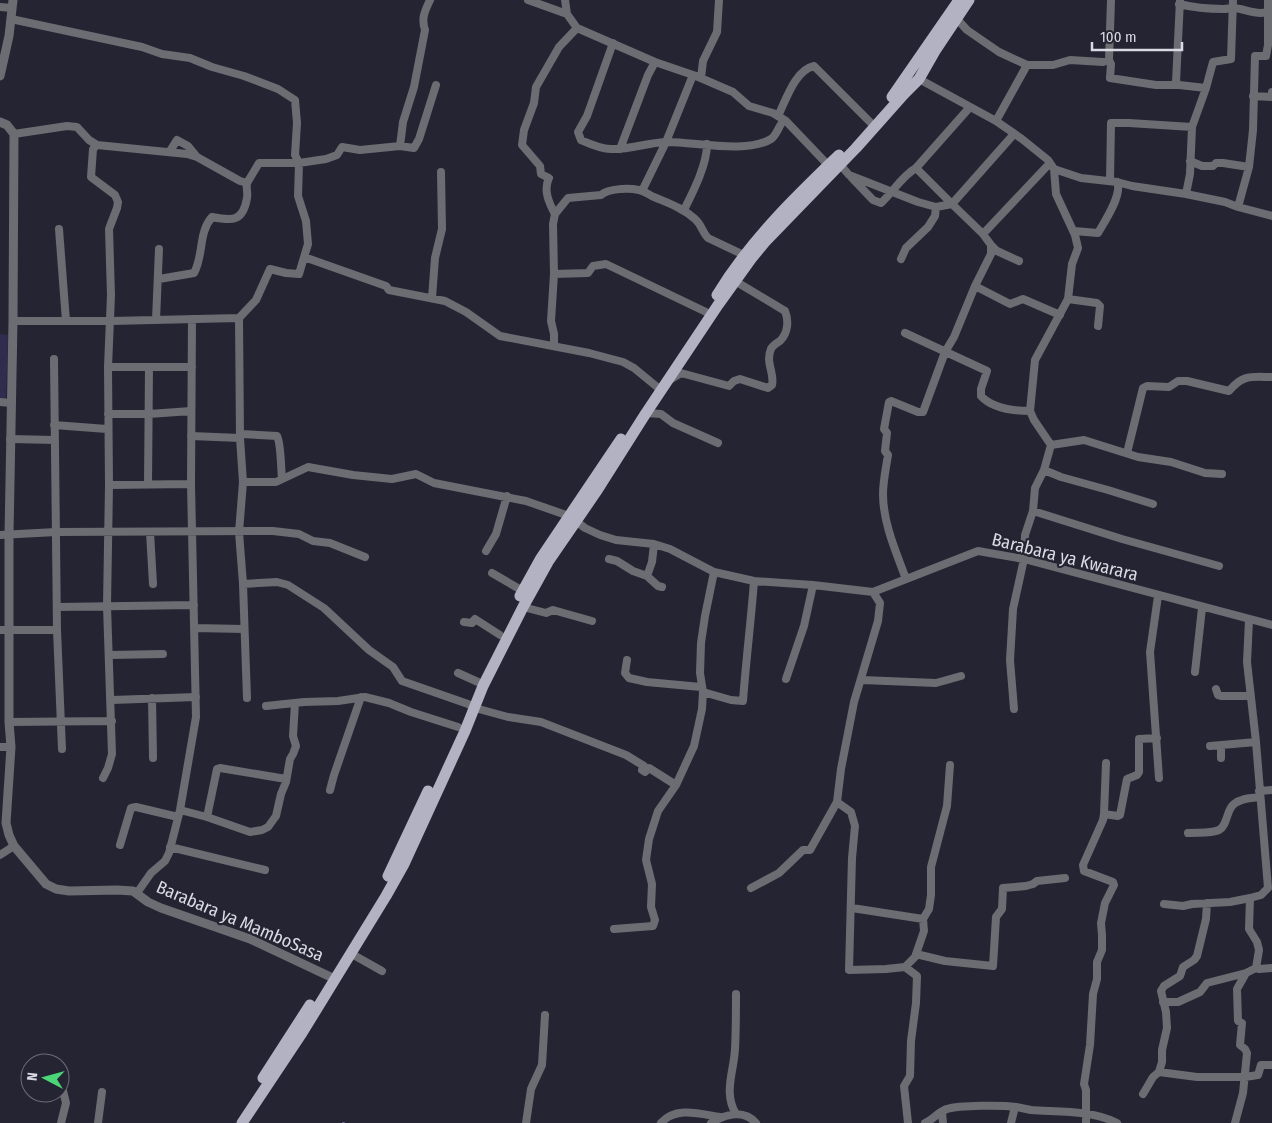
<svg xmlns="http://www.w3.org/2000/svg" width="1272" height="1123" font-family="'Fira Sans Condensed',sans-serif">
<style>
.green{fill:#2f2d4e}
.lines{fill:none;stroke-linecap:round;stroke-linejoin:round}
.stream{stroke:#68659d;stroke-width:2}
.minor{stroke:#6c6c73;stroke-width:8}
.tertiary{stroke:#6c6c73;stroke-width:9}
.primary{stroke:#b2b2c2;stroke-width:11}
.labels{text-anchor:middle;stroke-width:4.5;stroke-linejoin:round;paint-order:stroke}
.street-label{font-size:18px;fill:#dadae4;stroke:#252432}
</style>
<rect width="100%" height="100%" fill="#252432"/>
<path class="green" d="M0,334L8,335L6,399H0Z"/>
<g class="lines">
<path class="stream" d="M343,1123H344"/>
<path class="minor" d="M528,0L567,14
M565,0L567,14L577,28L655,62L696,76L733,92L749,106L773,113L786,121L828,165
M1111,0L1109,60L1111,64L1110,78L1156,85H1177
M1180,0L1176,82L1179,85L1206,88
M1268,0V45L1266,56H1255L1253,130L1249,167L1238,207L1272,216
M1179,4C1191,7 1211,9 1223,9C1227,9 1231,8 1235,8C1248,10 1258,16 1271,11
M0,7L12,8
M11,19L142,47L162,54L190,58L212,67L244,76L278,89L295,100L297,123L295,155L299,163L298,196L306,221L308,244L299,274L286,273L270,269L256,300L239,318L240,438L243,482L239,532L243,584L247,698
M957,19L967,30L999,52L1027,65H1053L1070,60L1103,62L1109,60
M613,43L587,116L578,132L581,140C590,144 601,149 611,149C630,150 649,142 668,142C696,142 747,154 771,139C777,135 779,125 784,120
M701,78L703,61L717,32L719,0
M919,79L996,121L1022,139L1048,160L1054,169L1056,194L1075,235L1078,248L1072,264L1068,299L1035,360L1030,411L1034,420L1051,445
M1253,96L1272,97V92
M778,116C786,100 795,70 814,66L871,123
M996,121L1027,65
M14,134L67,126L77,127L89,140L97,145L187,154L197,157L240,181L247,183L259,163H299L326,159L337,155L342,147L360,150L400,146L414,148L419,139L436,85
M97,145L93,149L91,177L115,195L118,202L117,208L109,229L111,295L108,367L109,485L107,606L112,754L108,768L103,778
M400,146L403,122L414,87L425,30C421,18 425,11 430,0
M620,149L648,75L655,62
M170,151L177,140L188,146L197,157
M1190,161L1202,166H1213L1216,163H1223L1249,167
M838,162L849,175L918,202L936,207L952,204L983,234L991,245V254L975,286L954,337L945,352L923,412H918L891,401L889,402L884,429L887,433L885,451L888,455C886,468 883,481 883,494C883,523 896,552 906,579
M916,168L952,204L1014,134
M1054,169L1081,178L1117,182L1132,186L1186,194L1225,202L1238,207
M852,178L873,200L881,203C893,192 902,176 916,168L970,107
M1110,181L1111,123H1129L1192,127
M642,191L666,142L693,75
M1186,194L1190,174L1192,127L1206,88L1213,62L1231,59L1233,0
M684,210C693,192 707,165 707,144
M555,214C549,203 543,190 549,178L541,174L540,166L522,145L524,130L534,103L536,87L559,47L577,28
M59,229L66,321
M1074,231L1098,233C1105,221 1123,194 1117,182
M983,234L1050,163
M991,245L997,251L1019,261
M304,257L386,286L389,290L445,301L466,312L500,336L589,353L623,362L634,368L662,391
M901,259L906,248L928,227L935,216L936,207
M554,274L588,273L593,266L606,264L706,312
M159,279L194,273C204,255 198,233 212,217C232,221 243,222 247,198C248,193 246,188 247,183
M975,286L1010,304L1023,299L1060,315
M432,298L435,258L442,229L441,172
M1068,299L1097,303L1100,306L1098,326
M156,320L159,249
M13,321H111L239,318
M905,333L987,371L981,389V396C993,409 1013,411 1030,411
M554,346V334L551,321L554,274L553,224L555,214L568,198L601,195C609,188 629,188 639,190C645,191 649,195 654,197C668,203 683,208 695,219C702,225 702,232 708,238L744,255
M54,359L57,630L62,749
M108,367H192
M671,379L681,373L729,386L734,381L740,379L768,388L772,385C775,374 765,362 771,349C772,346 777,343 780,341C788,333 789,321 785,311L735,281
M0,402L11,403
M646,413L661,414L673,423L718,443
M108,414H149L191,411
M54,425L107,429
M241,434L277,436C281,443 281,469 282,479
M191,436L240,438
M10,439L55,440
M1051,445L1084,440L1138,457L1171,462L1205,473L1222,474
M1127,453L1143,388L1147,386L1169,387L1178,381H1187L1229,391C1243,374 1251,377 1272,377
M1044,470L1061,477L1108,490L1153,504
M243,482H276L308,467L353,475L392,479L416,474L434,483L526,501L569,516L585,528L600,535L616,540L654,544L670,549L714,572L754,581L813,585L873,592L978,551L1024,559L1272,625
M148,483L149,367
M109,485L191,484
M1033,511L1122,539L1219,566
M150,532L153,584
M0,535L56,532L273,531L299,534L313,541L330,543L365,557
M486,551L496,534L507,496
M609,559L617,561L633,571L647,576L658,586L662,587
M492,573L523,591
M647,576L652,562L654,544
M243,584L277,582L288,585L324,608L369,650L393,667L402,681L468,704L475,708L508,717L541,722L626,755L644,766L642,770L645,772L649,768L676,785
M873,592L880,603L878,621L854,702L841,769L837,802L851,812L855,826L852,858L849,970L886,969L905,967L915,957L924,931L923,919
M1158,596L1150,652L1159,778
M57,607L194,605
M523,607L546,613L553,610L592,621
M1249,620L1247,662L1256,742L1268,888L1261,895L1250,898L1249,929L1257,942L1259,950L1256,968
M464,622L472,623L475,619L500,635
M194,628L244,629
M0,630H57
M110,655L163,654
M627,660L625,673L629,678L647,682L701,687
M1195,672L1202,608
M458,673L478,682
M786,679L804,626L813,585
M862,680L936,683L961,676
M1216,689L1218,695L1222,696H1250
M703,692L731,700L743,701C746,660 751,621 754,581
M152,698L153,758
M112,700L196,697
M266,706L304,702L338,701L365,697L389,703L411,712L458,727
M1014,709L1010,660L1013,609L1024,559L1025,535L1033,511L1035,488L1044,470L1051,445
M9,722L112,721
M1210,746L1256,742
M1221,746V758
M0,747H11
M330,790L334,775L361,697
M1259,791L1272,790
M180,810L207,817L250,832L262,830L268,827L276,816L281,794L286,782L290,759L293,754L296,746L293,736L295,703
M1104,814L1106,763
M207,817L217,769L220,768L286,779
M1188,833C1198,832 1210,834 1219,830C1228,825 1226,810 1234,804C1241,798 1251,798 1260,797
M120,845L131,808L136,807L178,817
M170,847L265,870
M0,855L14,846
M751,888L779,873L803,850H810L837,802
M137,893L151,873L165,861L169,853L180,810L196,717L191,484L192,319
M1164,904L1183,906L1192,904L1230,902L1250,898
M852,908L923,919L929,909L931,895V867L947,806L950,765
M614,929L653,926L655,920L651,907L652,884L646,860L649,839L658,811L676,785L694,746L702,709L703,692L700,673L701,643L705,616L714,572
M350,953L382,971
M916,954L945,961L993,966L996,917L1002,909L1003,888L1026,886L1033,884L1037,881L1065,878
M905,967L917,976L916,1003L911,1041L910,1076L904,1086L908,1123
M1163,1002H1178L1200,992L1207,983L1246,973
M1159,1072L1197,1077H1245L1258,1075L1261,1065H1272
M1143,1094L1153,1077L1159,1072L1162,1062V1050L1167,1028L1166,1012L1161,991L1164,986L1180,976L1183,967L1194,960L1197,956L1206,919L1207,903
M942,1112L943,1123
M736,1114C723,1093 734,1071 735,1049C736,1030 736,1012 736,994
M61,1123L66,1103L62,1087
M98,1123L102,1092
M526,1123L531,1089L542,1065L545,1015
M661,1123C676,1106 700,1114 720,1117
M711,1123C725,1114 744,1109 756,1123
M925,1123C933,1120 939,1111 947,1109C959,1105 1003,1105 1016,1107C1021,1108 1026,1109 1031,1110C1059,1112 1092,1110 1117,1123
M1011,1123L1015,1107
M1086,1123V1090L1084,1084L1090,1045L1093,994L1097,979V962L1102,950V935L1101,923L1105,903L1114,885L1113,882L1084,871L1083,865L1103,820L1104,814L1118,816L1120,815L1127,779L1137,775L1139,772V739L1157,738
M1235,1123L1243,1093L1247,1053L1245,1049L1240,1045L1242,1023L1238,1021L1237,989L1246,973L1256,968L1259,969L1272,968"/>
<path class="tertiary" d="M0,76L9,36L13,0
M0,122L7,125L14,134L13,321L9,535V722L11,747L6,823L9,835L14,846L46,884L56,889L69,891L117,890L133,891L148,902L161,908L250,939L335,979"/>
<path class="primary" d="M892,97L959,0
M717,295C750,241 794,198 839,155
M520,596L541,558L621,439
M388,876L428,791
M263,1078L310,1005
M242,1123L302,1033L386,896L404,864L465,731L483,686L523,607L548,562L596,492L646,413L718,305L751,259L765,242L856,148L904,94L919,79L935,51L969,0"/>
</g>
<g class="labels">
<g class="street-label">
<text transform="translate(1065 557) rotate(14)" y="6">Barabara ya Kwarara</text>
<text transform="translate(240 921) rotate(23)" y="6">Barabara ya MamboSasa</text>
</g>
</g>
<g transform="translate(45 1078) rotate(276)"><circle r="24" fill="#252432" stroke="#6d6d79"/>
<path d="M0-4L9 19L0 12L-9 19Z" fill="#4bd677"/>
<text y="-8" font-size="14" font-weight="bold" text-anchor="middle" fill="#dadae4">N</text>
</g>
<path d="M1092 42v8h90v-8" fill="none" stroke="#dadae4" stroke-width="2.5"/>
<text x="1100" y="42" font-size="15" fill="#dadae4" stroke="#252432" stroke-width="4" paint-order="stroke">100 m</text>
</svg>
